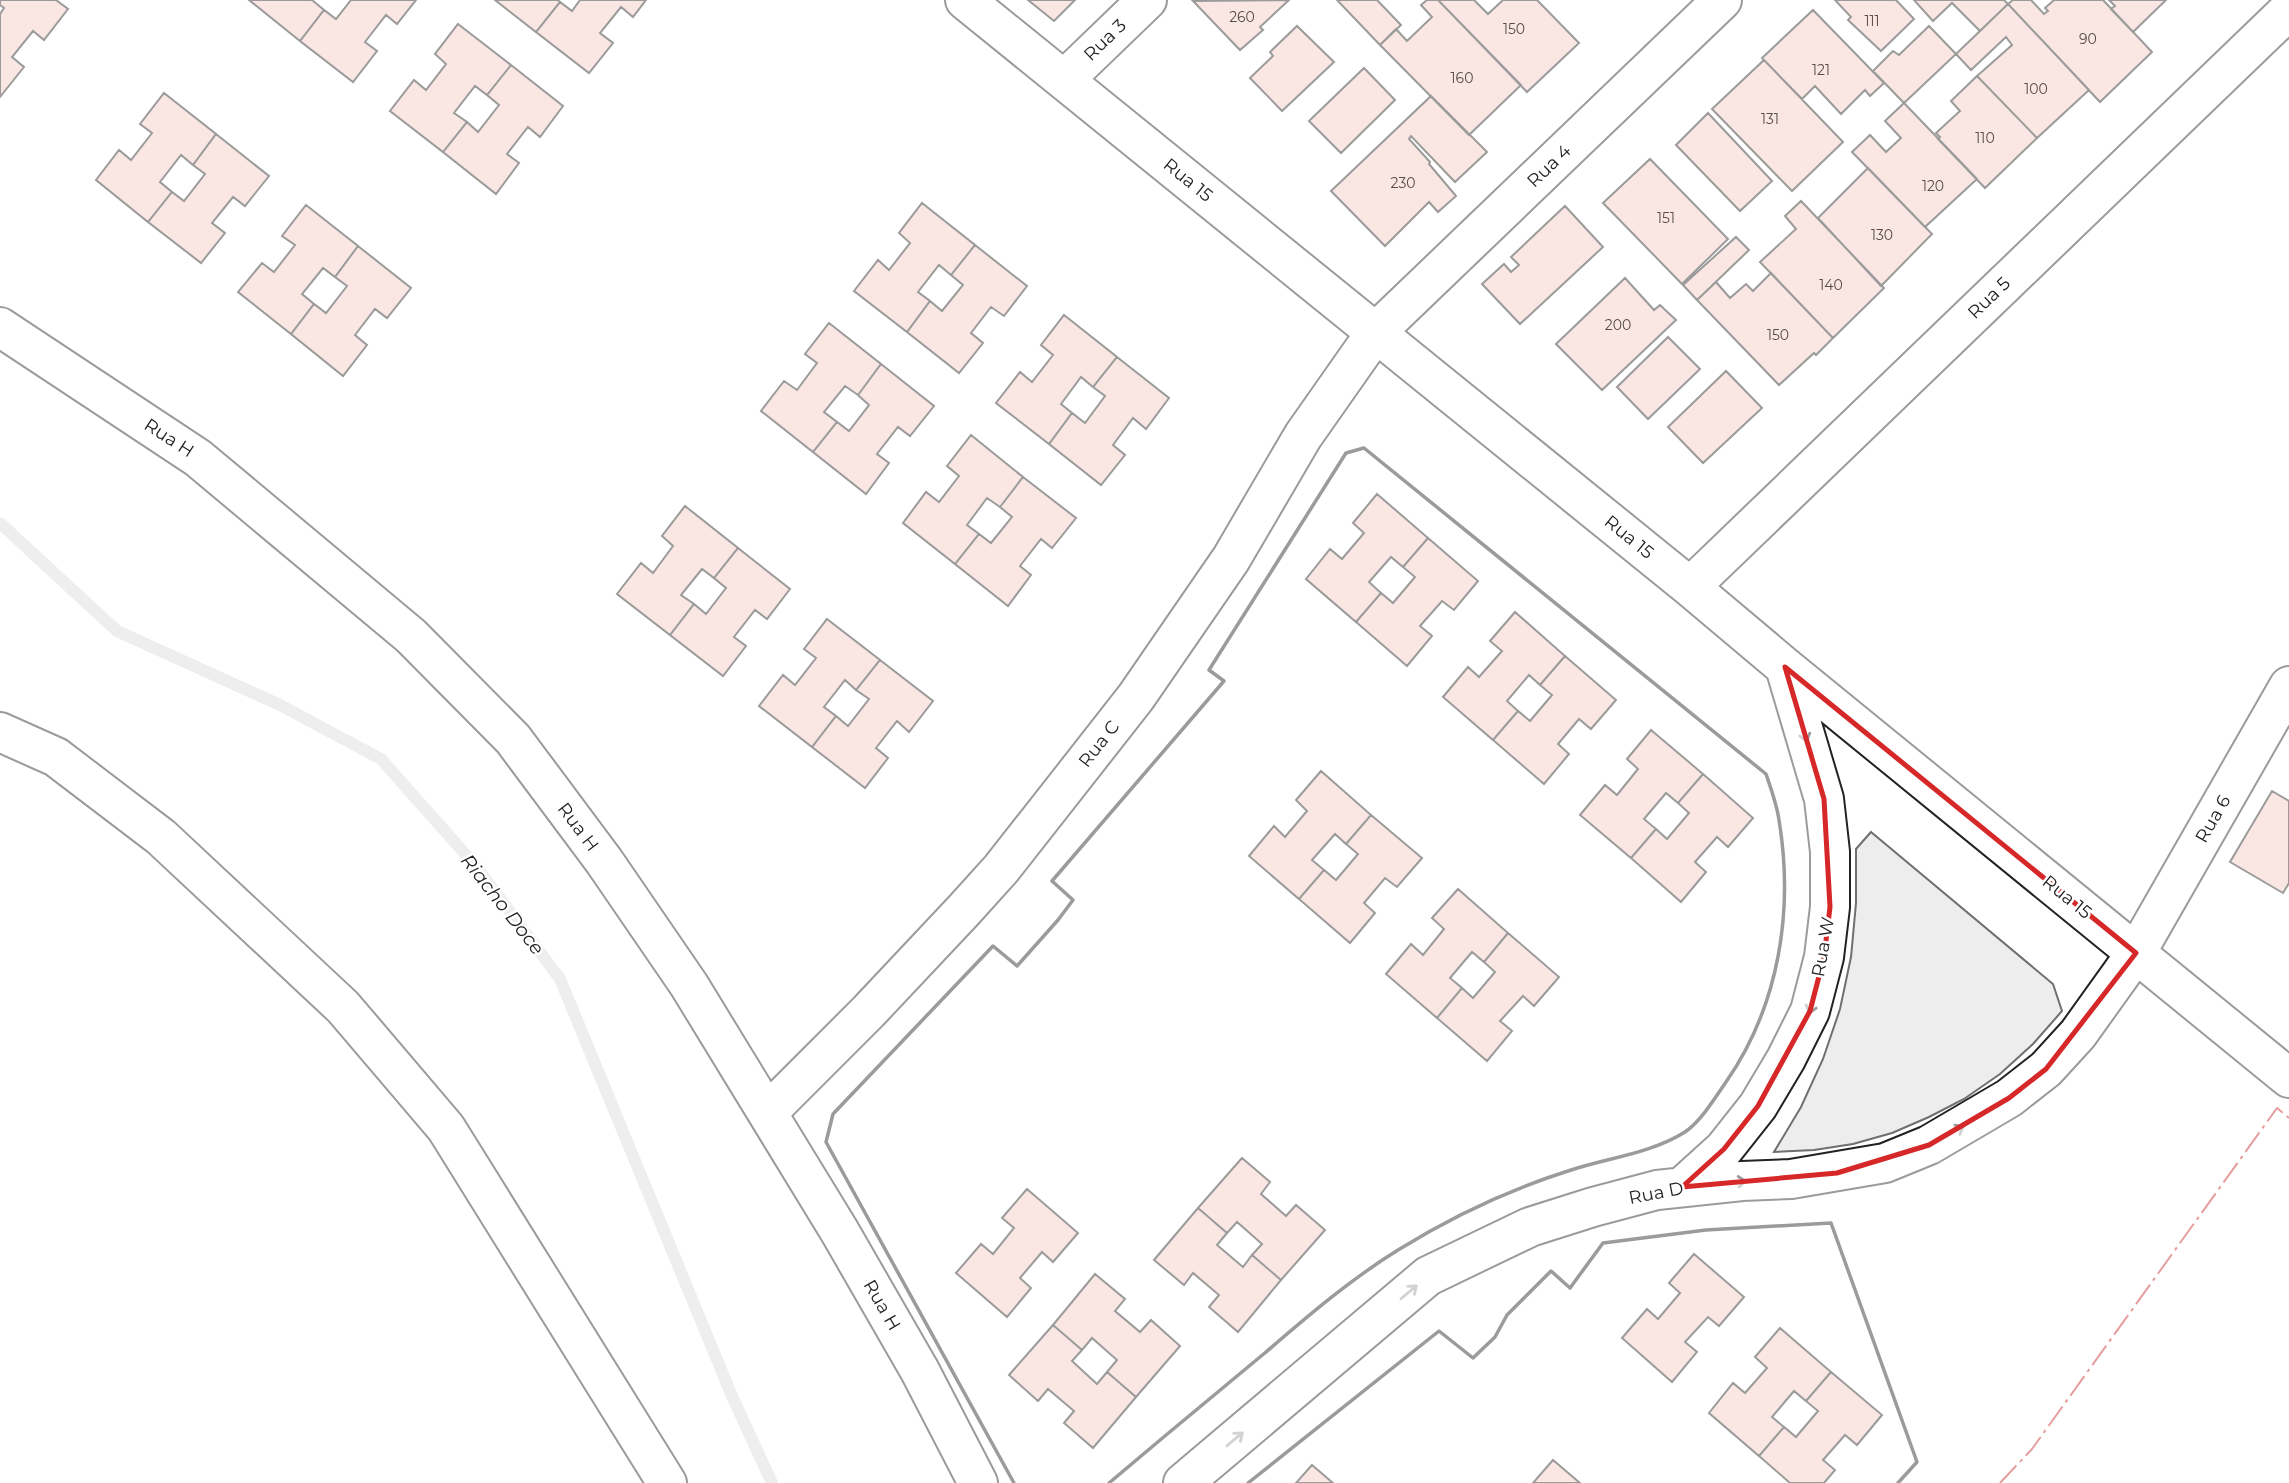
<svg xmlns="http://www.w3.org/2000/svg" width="2289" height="1483" font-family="Montserrat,sans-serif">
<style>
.parking{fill:#ededed;stroke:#6f6f6f;stroke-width:2}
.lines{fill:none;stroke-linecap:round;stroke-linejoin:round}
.stream{stroke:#d9d9d9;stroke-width:12}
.building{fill:#f3c9c0;stroke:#222;stroke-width:2}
.minor-casing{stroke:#222;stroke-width:42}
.minor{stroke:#fff;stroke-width:38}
.wall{stroke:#222;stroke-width:3.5}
.power{stroke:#c62828;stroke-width:2;stroke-dasharray:24 5 3.5 5;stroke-linecap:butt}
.oneway{stroke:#9c9c9c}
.marked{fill:none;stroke:#d62828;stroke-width:5;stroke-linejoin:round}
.labels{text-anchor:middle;stroke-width:5;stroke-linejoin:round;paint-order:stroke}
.number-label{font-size:14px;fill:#564c4a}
.street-label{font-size:18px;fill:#222;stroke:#fff}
.water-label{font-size:19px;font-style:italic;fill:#222;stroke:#fff}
</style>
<rect width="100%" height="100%" fill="#fff"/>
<path class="parking" d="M1871,832L2053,984L2062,1011L2033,1044L2000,1074L1964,1099L1929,1117L1892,1133L1853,1144L1814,1150L1774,1152L1801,1107L1823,1059L1840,1009L1851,957L1856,903V849Z"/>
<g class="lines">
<path class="stream" d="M0,523L117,631L280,705L381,759L475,865L560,979L732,1396L772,1483"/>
</g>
<path class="building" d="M0,0H56L68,9L44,40L33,31L12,57L24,67L0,97V14L4,8L0,5Z
M249,0H312L324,10L300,41Z
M351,0H416L397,24L386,15L365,42L377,51L353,82L300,41L324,10L336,19Z
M495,0H558L560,2L536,32Z
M580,0H646L633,17L621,7L600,33L613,43L589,73L536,32L560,2L572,11Z
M1028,0H1075L1054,21Z
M1289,0L1260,27L1263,30L1240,50L1193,1Z
M1337,0H1377L1401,25L1380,45Z
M1427,0H1438L1521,85L1469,135L1380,45L1396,29L1407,41L1432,17L1421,5Z
M1438,0H1474L1488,14L1503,0H1537L1579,43L1527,92Z
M1835,0H1896L1914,19L1881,51L1848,20L1851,17Z
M1914,0H2004L2008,4L1980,31L1952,3L1933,21Z
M2013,0H2031L2044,14L2048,11L2045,8L2054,0H2103L2152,52L2100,102L2008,4Z
M2109,0H2166L2133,32L2111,9L2115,6Z
M2008,4L2089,90L2037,138L1977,76L2012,45L2006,37L1971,70L1956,54Z
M1813,10L1884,83L1870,96L1865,90L1841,114L1815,86L1802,99L1762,58Z
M458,24L511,65L487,95L475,86L454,113L467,122L443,152L390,111L414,80L426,90L446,64L435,54Z
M1297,26L1334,62L1282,111L1250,78L1273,56L1270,52Z
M1929,26L1956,54L1904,103L1873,71L1893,51L1899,55Z
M1764,60L1843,142L1792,191L1712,109Z
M511,65L563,106L540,137L528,127L507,154L519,163L496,194L443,152L467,122L478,132L499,105L487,95Z
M1364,68L1395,100L1341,153L1309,121Z
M1977,76L2037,138L1985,188L1938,139L1940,137L1936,133L1960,111L1951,101Z
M164,93L216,134L193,165L181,155L160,182L172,192L148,222L96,180L119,150L131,160L152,133L140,124Z
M1431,96L1487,152L1455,182L1411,136L1409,139L1430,162L1429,164L1456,196L1438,212L1429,202L1385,246L1331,191Z
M1904,103L1977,179L1925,227L1852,152L1870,135L1886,152L1901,138L1885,121Z
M1708,113L1772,181L1740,211L1676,145Z
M216,134L269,176L245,206L233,197L212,223L225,233L201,263L148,222L172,192L184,201L205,174L193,165Z
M1650,159L1728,239L1682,284L1603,203Z
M1868,168L1932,234L1881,286L1818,218Z
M1801,201L1884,288L1833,338L1760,262L1796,229L1785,216Z
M922,203L975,245L951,275L939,265L918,292L930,301L907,332L854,291L878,260L889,270L910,243L899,233Z
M306,205L358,246L335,277L323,268L302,294L314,304L291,334L238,292L262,263L274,272L295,245L282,236Z
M1565,206L1603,247L1520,324L1482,284L1504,264L1511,272L1519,265L1511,257Z
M1736,237L1749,250L1697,300L1683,285Z
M975,245L1027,286L1004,316L991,307L971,333L983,343L959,373L907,332L930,301L942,311L963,285L951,275Z
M358,246L411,288L387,318L375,309L355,335L367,345L343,376L291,334L314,304L326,313L347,286L335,277Z
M1771,273L1833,338L1816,355L1814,353L1779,385L1697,300L1716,282L1730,298L1746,284L1753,291Z
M1625,278L1654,310L1660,305L1676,320L1602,390L1556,344Z
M1064,315L1117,357L1093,387L1081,377L1061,404L1072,413L1049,444L996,403L1020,372L1032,382L1053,355L1041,345Z
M829,323L881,364L858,395L845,386L824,412L837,422L813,452L761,411L784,381L797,390L817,363L805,354Z
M1668,337L1700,369L1648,419L1617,387Z
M1117,357L1169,398L1146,429L1133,418L1113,445L1125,455L1101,485L1049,444L1072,413L1085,423L1105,396L1093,387Z
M881,364L934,406L910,436L898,427L877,454L889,463L866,494L813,452L837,422L849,431L869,405L858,395Z
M1726,371L1762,408L1703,463L1668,427Z
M971,435L1023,477L1000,507L987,498L967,525L979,534L955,564L903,523L926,492L939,502L959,476L947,466Z
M1023,477L1076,518L1052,548L1041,539L1020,566L1031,575L1008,606L955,564L979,534L991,543L1012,517L1000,507Z
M1377,494L1428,538L1403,567L1391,557L1369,582L1381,593L1356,622L1306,579L1330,549L1342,559L1364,533L1353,523Z
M685,506L738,548L714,578L702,569L681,595L694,604L670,635L617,594L641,563L653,573L673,546L662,536Z
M1428,538L1478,581L1454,610L1442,601L1420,626L1432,636L1407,666L1356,622L1381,593L1393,603L1415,577L1403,567Z
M738,548L790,589L767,619L755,610L734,637L746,646L723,676L670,635L694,604L706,614L726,588L714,578Z
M1515,612L1565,656L1540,685L1529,675L1507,701L1518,711L1493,740L1443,697L1468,667L1479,677L1502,651L1490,641Z
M827,619L880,660L856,690L845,680L824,707L836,716L812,747L759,706L783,675L795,685L816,658L804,649Z
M1565,656L1616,700L1591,729L1579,719L1558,744L1569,754L1544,784L1493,740L1518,711L1530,721L1552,695L1540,685Z
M880,660L933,701L909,732L897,721L876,748L888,758L865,788L812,747L836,716L848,726L869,699L856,690Z
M1651,730L1703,774L1678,803L1666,793L1644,819L1656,829L1631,858L1580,815L1605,785L1617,795L1638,769L1627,759Z
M1321,771L1371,815L1346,844L1335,834L1312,860L1324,870L1299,899L1249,856L1274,826L1285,837L1307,811L1296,800Z
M1703,774L1753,818L1728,847L1717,837L1695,862L1706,872L1681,902L1631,858L1656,829L1667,839L1689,813L1678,803Z
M2272,791L2289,801V883L2283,893L2230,862Z
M1371,815L1422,858L1397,887L1385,878L1364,903L1375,913L1350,943L1299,899L1324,870L1336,880L1358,854L1346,844Z
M1458,889L1508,933L1484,962L1472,952L1450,978L1462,988L1437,1018L1386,974L1411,944L1423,955L1444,929L1432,918Z
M1508,933L1559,977L1534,1006L1523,996L1500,1021L1512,1031L1487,1061L1437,1018L1462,988L1473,998L1495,972L1484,962Z
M1242,1158L1270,1182L1261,1194L1286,1216L1296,1205L1325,1230L1281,1280L1252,1255L1262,1244L1237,1222L1227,1233L1198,1208Z
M1027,1189L1078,1233L1053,1262L1042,1252L1020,1278L1031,1288L1007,1317L956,1273L981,1244L993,1254L1014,1228L1002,1218Z
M1198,1208L1227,1233L1217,1245L1243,1267L1252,1255L1281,1280L1238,1332L1209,1307L1219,1295L1193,1273L1184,1285L1154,1260Z
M1694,1254L1744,1297L1719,1326L1708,1317L1685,1342L1697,1352L1672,1382L1622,1338L1647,1309L1658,1319L1680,1293L1669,1283Z
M1095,1274L1125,1299L1115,1311L1140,1332L1151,1320L1180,1346L1136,1397L1107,1372L1117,1360L1092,1338L1082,1350L1053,1325Z
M1053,1325L1082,1350L1072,1361L1097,1384L1107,1372L1136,1397L1093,1448L1064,1423L1074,1411L1048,1389L1038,1401L1009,1375Z
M1780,1328L1831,1372L1806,1401L1794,1391L1772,1417L1784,1427L1759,1456L1709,1413L1733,1383L1745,1393L1767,1368L1755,1357Z
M1831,1372L1882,1415L1857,1445L1845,1435L1823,1460L1835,1470L1824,1483H1790L1759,1456L1784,1427L1796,1437L1818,1411L1806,1401Z
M1553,1460L1580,1483H1533Z
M1312,1465L1333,1483H1296Z"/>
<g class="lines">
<defs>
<path id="minor" d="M965,0L1690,587L1785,667L2289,1078
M1064,80L1147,0
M0,327L198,458L411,636L513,739L604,861L689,985L840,1232L920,1371L978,1483
M1690,587L2289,10
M0,732L56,757L161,837L343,1007L446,1128L667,1483
M768,1112L869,1011L964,910L1001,869L1089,757L1136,697L1231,559L1303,436L1376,332L1722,0
M1682,1187L1724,1149L1758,1106L1786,1059L1810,1011L1824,957L1830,907V852L1824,799L1785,667
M1183,1483L1428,1276L1530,1227L1593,1207L1657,1190L1742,1181L1791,1179L1885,1163L1929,1145L2009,1098L2046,1069L2078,1034L2136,953L2289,686"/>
</defs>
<use href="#minor" class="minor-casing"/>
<use href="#minor" class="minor"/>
<path class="wall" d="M1014,1483L826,1142L833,1114L993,946L1017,966L1058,920L1073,900L1052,881L1224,681L1209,670L1346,453L1364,448L1766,774C1771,789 1777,805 1779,820C1794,911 1779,1006 1726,1082C1715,1098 1701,1121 1685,1132C1650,1154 1606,1158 1568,1171C1508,1190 1451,1217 1398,1250C1351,1279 1308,1316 1266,1352C1214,1395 1161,1439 1109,1483
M1248,1483L1439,1331L1473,1358L1495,1337L1507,1315L1551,1271L1570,1288L1603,1243L1706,1230L1831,1223L1917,1462L1898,1483"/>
<path class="power" d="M2000,1483L2032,1449L2277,1108L2289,1118"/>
</g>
<defs><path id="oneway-shaft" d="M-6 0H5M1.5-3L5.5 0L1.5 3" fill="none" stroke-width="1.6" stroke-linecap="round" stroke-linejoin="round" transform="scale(1.75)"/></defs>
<g class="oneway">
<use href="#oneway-shaft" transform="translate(1804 732) rotate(74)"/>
<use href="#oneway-shaft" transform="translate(1812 1004) rotate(107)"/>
<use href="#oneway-shaft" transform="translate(1955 1131) rotate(-28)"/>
<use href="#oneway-shaft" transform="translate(1736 1182) rotate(-5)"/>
<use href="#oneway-shaft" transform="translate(1409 1292) rotate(-40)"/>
<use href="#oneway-shaft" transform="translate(1235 1439) rotate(-40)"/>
</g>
<path d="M0 0H2289V1483H0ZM1785,667L2136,953L2046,1069L2009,1098L1929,1145L1837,1173L1682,1187L1724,1149L1758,1106L1810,1011L1824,957L1830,907L1824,799Z" fill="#fff" fill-opacity=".55" fill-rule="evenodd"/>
<path class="marked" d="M1785,667L2136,953L2046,1069L2009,1098L1929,1145L1837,1173L1682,1187L1724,1149L1758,1106L1810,1011L1824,957L1830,907L1824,799Z"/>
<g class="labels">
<g class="number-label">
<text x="1242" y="22">260</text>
<text x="1872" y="26">111</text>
<text x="1514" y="34">150</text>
<text x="2088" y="44">90</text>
<text x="1821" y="75">121</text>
<text x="1462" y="83">160</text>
<text x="2036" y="94">100</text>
<text x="1770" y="124">131</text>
<text x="1985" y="143">110</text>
<text x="1403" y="188">230</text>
<text x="1933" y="191">120</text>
<text x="1666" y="223">151</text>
<text x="1882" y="240">130</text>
<text x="1831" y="290">140</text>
<text x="1618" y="330">200</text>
<text x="1778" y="340">150</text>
</g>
<g class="street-label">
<text transform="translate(1105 40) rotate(-44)" y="6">Rua 3</text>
<text transform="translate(1549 166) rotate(-44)" y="6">Rua 4</text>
<text transform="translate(1188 180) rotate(39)" y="6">Rua 15</text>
<text transform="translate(1989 298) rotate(-44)" y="6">Rua 5</text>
<text transform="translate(169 438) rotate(33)" y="6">Rua H</text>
<text transform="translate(1629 537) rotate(39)" y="6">Rua 15</text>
<text transform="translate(1099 744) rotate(-52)" y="6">Rua C</text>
<text transform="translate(2213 819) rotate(-60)" y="6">Rua 6</text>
<text transform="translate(578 827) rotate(53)" y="6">Rua H</text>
<text transform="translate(2067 897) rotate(39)" y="6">Rua 15</text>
<text transform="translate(1823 947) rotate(-80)" y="6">Rua W</text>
<text transform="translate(1656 1193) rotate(-11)" y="6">Rua D</text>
<text transform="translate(882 1305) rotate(60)" y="6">Rua H</text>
</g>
<g class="water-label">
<text transform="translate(503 904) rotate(52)" y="7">Riacho Doce</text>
</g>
</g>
</svg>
